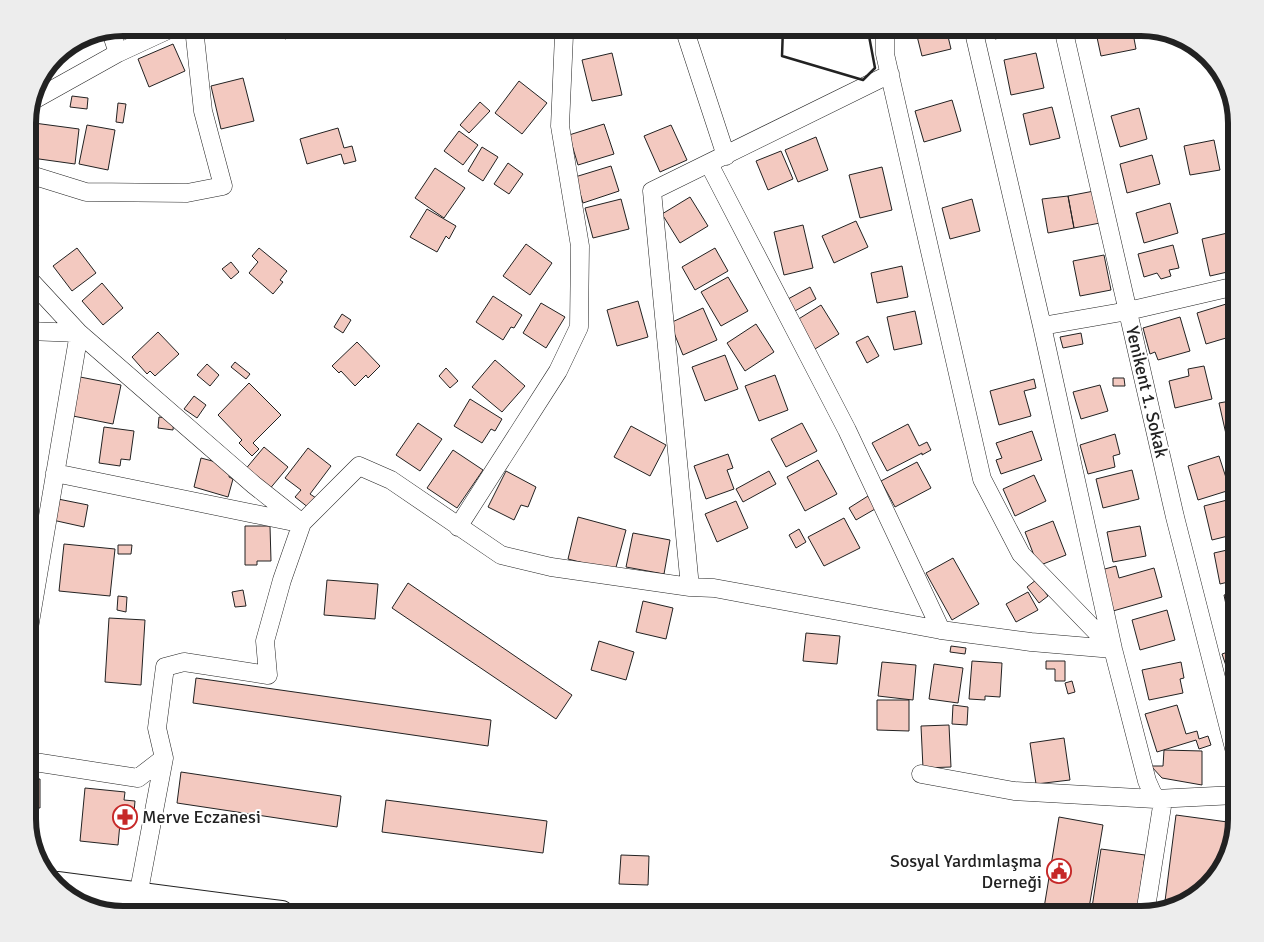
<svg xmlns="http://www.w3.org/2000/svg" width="1264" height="942" font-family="Signika,sans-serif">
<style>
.building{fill:#f3c9c0;stroke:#222}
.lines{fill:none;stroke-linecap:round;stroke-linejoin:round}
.minor-casing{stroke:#222;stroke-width:19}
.highway-casing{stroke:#222;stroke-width:28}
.minor{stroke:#fff;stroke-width:18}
.highway{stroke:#fff;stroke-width:26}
.wall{stroke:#222;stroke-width:2.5}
.labels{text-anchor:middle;stroke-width:4;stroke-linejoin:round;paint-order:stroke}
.street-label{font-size:18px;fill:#222;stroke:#fff}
.poi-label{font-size:18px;fill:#222;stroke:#fff;text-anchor:start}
.rim{fill:none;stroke:#222;stroke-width:6}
</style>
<rect width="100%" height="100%" fill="#fff"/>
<path class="building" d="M279,28H310L285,39Z
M915,28H946L951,49L922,56Z
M992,28H1018H1014L1015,34L995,39Z
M1095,28H1132L1136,49L1101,56Z
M173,44L185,71L149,87L138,59Z
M612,53L622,95L592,101L582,60Z
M1036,53L1044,88L1011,95L1004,60Z
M243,78L254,121L221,129L211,86Z
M519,81L547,103L522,134L495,113Z
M72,96L88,98L87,109L70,107Z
M952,100L961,131L924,142L915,111Z
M480,102L490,111L469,133L460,125Z
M118,103L126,104L123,123L116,122Z
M1052,107L1060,138L1030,145L1023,114Z
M1139,108L1147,139L1120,147L1111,116Z
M34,123L79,129L75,164L32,158L34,143H32Z
M604,124L614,154L578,165L569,135Z
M87,125L115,130L108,170L79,164Z
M671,125L687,160L660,172L644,136Z
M338,128L344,148L352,146L356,161L344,164L341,154L307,164L300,139Z
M459,131L478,145L463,165L444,151Z
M816,137L828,170L798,182L785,150Z
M1214,140L1220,170L1190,175L1184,146Z
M482,147L498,157L483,181L468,171Z
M781,151L793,179L768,190L756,161Z
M1152,155L1160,184L1127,193L1120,164Z
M508,163L523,174L509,194L494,184Z
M611,166L619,191L583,203L575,177Z
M882,167L892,210L860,218L849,175Z
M435,168L465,188L444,218L415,198Z
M1094,191L1100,223L1074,228L1068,196Z
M1068,196L1074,228L1048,233L1042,199Z
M690,197L708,226L680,243L662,214Z
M621,199L629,229L593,238L585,208Z
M972,199L980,231L950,239L942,208Z
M1170,203L1178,233L1144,243L1136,213Z
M427,209L456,226L449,239L446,236L437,252L410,237Z
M28,214L39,225L28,237Z
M856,221L868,247L834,263L822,236Z
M803,225L813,268L784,275L774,232Z
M1236,231V270L1210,276L1202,239Z
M526,244L552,263L530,295L503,276Z
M1173,245L1179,268L1169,270L1171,276L1161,279L1157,273L1144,277L1138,254Z
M77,248L96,273L72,291L53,266Z
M259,248L287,271L280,280L283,282L273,294L249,273L258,262L252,256Z
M715,248L728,271L695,290L682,267Z
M1104,255L1111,290L1080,296L1073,261Z
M231,262L239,272L231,279L222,269Z
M902,266L908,297L877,303L871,273Z
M728,277L748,311L721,326L701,292Z
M102,283L123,308L103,325L82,301Z
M810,287L816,299L795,311L788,299Z
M493,296L522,315L514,328L511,327L503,340L476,322Z
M638,301L648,337L617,346L607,310Z
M1236,301V310H1234L1236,318V335L1206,344L1197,313Z
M541,303L565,317L546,348L523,333Z
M821,305L839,334L815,349L797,320Z
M703,308L717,340L683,355L670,323Z
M915,311L922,344L894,350L887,317Z
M342,314L351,320L343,333L334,327Z
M1180,317L1190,351L1158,360L1155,352L1150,354L1143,328Z
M756,324L774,352L745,371L727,343Z
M158,332L179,354L155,376L150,371L147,374L132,357Z
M1081,333L1083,344L1063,348L1060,337Z
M868,336L879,356L867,363L856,342Z
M357,342L380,366L368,378L366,375L355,386L341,371L339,373L332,366Z
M28,353L38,355L31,395L28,394Z
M725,355L738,389L705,401L692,367Z
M495,360L525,386L502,412L472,387Z
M235,362L250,374L246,379L231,367Z
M207,364L219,375L210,386L197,375Z
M1204,366L1212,399L1175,408L1169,381L1189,376L1188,369Z
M446,368L458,381L450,388L439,376Z
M775,375L788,410L759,421L745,386Z
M75,376L121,385L113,424L68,415Z
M1113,378H1124L1125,386H1113Z
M1034,379L1036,388L1024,391L1031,416L999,425L990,391Z
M249,383L281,415L253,443L259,449L252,456L239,443L242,440L218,415Z
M1100,385L1108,411L1081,419L1073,392Z
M194,396L206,405L197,418L184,409Z
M470,399L502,419L495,431L491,429L482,443L454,426Z
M1236,400V441L1228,443L1219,403Z
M159,417L174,419L173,430L158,428Z
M418,423L442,439L420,471L396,455Z
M802,423L817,451L786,467L771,439Z
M908,424L919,446L927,442L931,450L922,455V453L887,471L872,443Z
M631,426L666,445L650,476L614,457Z
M104,427L134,431L130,460L121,459L120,466L99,463Z
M1032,431L1042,460L1001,474L996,460L1002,458L996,443Z
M1115,434L1120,454L1113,456L1115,467L1088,474L1080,445Z
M264,447L288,467L268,491L244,471Z
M308,448L331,466L310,494L316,498L309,508L295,497L301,490L285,478Z
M453,450L483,470L457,508L427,488Z
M728,454L733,468L727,470L734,489L706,499L694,466Z
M1219,456L1230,490L1198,500L1188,466Z
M201,458L231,466L229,477L233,479L228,497L194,487Z
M818,460L837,494L805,511L787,477Z
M917,462L931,488L895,507L881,481Z
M1132,470L1139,499L1103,508L1096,479Z
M506,471L536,487L528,507L521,505L514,520L488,507Z
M769,471L776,484L743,502L736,489Z
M1034,475L1046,501L1015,516L1003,489Z
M868,496L875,509L856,520L849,508Z
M53,498L88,505L84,527L48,519Z
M1231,499L1236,521V534L1212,540L1204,506Z
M736,501L748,528L717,542L705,514Z
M578,517L626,530L615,571L568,559Z
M844,518L860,548L824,566L808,537Z
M1053,521L1066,555L1038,566L1025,532Z
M245,526H270L271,561H257V565H245Z
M1140,526L1146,556L1113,562L1107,532Z
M799,529L806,542L796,548L789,535Z
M633,533L670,540L664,574L626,567Z
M64,544L115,549L110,596L59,591Z
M118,545H132L131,554H118Z
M1236,548V580L1220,584L1214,553Z
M953,558L979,604L952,620L926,573Z
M1116,566L1119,578L1154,568L1162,597L1113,611L1101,570Z
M327,580L378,584L375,619L324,615Z
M1036,580L1048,596L1039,603L1027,587Z
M408,583L572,695L556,719L392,608Z
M243,590L246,606L235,607L232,592Z
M1028,592L1038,610L1016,622L1006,604Z
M1236,592V618L1229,619L1224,595Z
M118,596L127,597L126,612L117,610Z
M643,601L673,608L666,639L636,632Z
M1167,610L1175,640L1140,650L1132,620Z
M109,618L145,620L141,685L105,682Z
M806,633L840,636L837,664L803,661Z
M599,641L634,652L626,680L591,670Z
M951,646L966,648L965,654L950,652Z
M1236,649V682L1232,683L1222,654Z
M972,661L1002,663L1000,697L985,696V700L969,699Z
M1046,661H1065V681H1055V669H1046Z
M882,662L916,665L913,700L878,696Z
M1181,662L1184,678L1180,679L1183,693L1149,700L1142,670Z
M934,664L963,668L958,703L929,699Z
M196,678L491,720L488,746L193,703Z
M1072,681L1075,692L1068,694L1065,683Z
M877,700H909V731L877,730Z
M1236,700V728L1231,701Z
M953,705L968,707L967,725L952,724Z
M1177,705L1186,734L1197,731L1199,739L1208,736L1211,745L1199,749L1196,740L1157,752L1145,714Z
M949,725L951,767L923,768L921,726Z
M1064,738L1070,780L1036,784L1030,743Z
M1164,750L1202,751V785L1162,778L1151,766H1163Z
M181,772L341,796L337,827L177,803Z
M28,779H40V808L28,807Z
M85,788L125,792L124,800L135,801L133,824L120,823L118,845L80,841Z
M386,800L547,821L543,853L382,832Z
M1176,815L1235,823L1217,877L1183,905L1164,909Z
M1059,817L1103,825L1088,914H1043Z
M1101,849L1145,855L1137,914H1091Z
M621,855L649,856L648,885L619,884Z"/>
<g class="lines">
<defs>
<path id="minor" d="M684,28L726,156
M885,28V54L982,479L1021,554L1112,648
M973,28L1042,326L1113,649L1147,781L1155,799L1236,795
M1063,28L1175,517L1236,756
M111,32L118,53
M32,101L118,53L172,28
M709,164L847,430L941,630
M28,174L86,192L187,193L223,186L203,111L194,28
M28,278L79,333L254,485L302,523
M1042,326L1128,311L1236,286
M55,473L299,523
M458,527L558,371L579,327L580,246L560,126L564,35
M690,587L652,191L890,74
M28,634L79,333L28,331
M28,761L138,778L164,758
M921,774L1014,791L1155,799
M138,896L164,758L157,728L165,667L184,662L268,675L265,641L282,580L302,523L359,466L391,480L501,555L551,567L690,587L714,588L941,630L1031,642L1113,649
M1145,914L1163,800"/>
<path id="highway" d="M57,885L281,914"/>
</defs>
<use href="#minor" class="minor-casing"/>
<use href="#highway" class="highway-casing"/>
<use href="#minor" class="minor"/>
<use href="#highway" class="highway"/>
<path class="wall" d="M783,28L782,56L863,80L875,68L869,36"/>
</g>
<defs>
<symbol id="pharmacy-ring" viewBox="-11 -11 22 22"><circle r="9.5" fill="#fff" stroke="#c62828" stroke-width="1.5"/><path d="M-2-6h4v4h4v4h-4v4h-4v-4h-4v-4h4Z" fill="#c62828"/></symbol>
<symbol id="civic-ring" viewBox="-11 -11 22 22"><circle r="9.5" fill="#fff" stroke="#c62828" stroke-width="1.5"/><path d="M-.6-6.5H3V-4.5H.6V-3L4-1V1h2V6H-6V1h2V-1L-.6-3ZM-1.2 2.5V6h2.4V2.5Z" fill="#c62828"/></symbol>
</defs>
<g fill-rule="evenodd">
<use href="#pharmacy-ring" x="111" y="803" width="28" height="28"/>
<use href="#civic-ring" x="1045" y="857" width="28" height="28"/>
</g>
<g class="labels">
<g class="street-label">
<text transform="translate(1147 392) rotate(77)" y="6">Yenikent 1. Sokak</text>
</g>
<g class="poi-label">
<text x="142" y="823">Merve Eczanesi</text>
<text x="1042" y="867" text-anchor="end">Sosyal Yardımlaşma<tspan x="1042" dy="21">Derneği</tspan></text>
</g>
</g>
<path d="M0 0H1264V942H0ZM123 36H1141A87 87 0 0 1 1228 123V819A87 87 0 0 1 1141 906H123A87 87 0 0 1 36 819V123A87 87 0 0 1 123 36Z" fill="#ededed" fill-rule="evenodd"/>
<path class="rim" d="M123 36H1141A87 87 0 0 1 1228 123V819A87 87 0 0 1 1141 906H123A87 87 0 0 1 36 819V123A87 87 0 0 1 123 36Z"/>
</svg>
